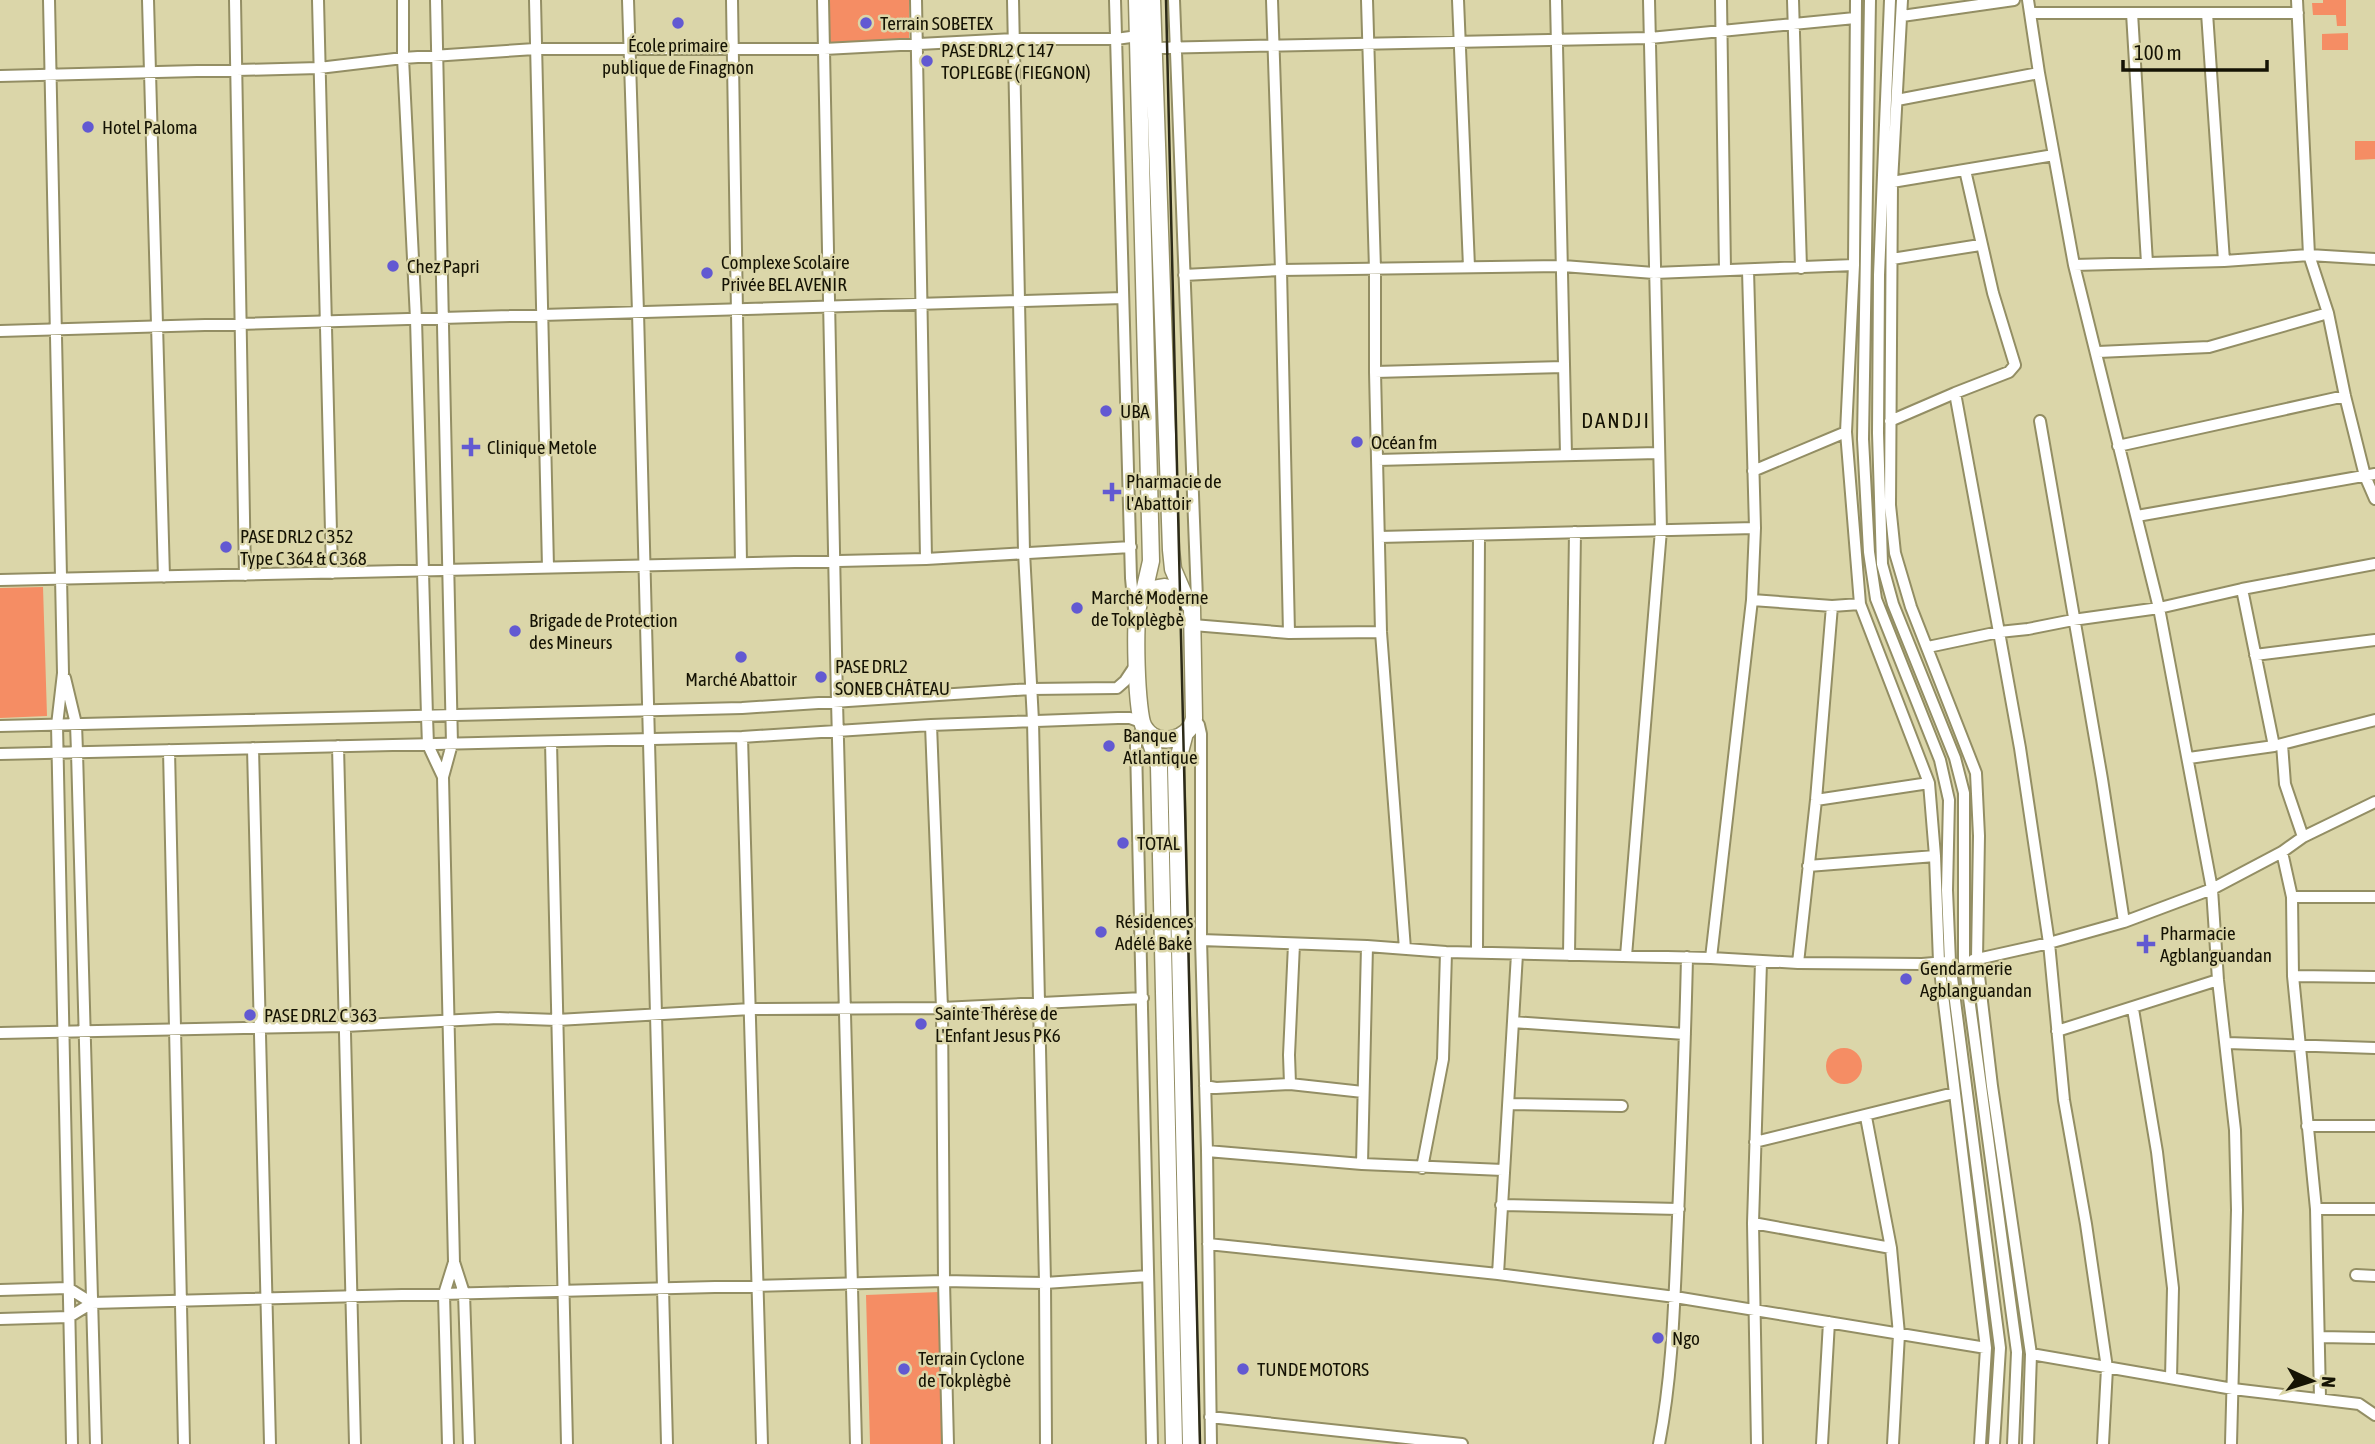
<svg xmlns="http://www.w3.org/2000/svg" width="2375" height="1444" font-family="'Asap Condensed',sans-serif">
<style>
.green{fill:#f58d64}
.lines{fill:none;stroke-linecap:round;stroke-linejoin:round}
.minor-casing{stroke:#938e64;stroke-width:14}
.highway-casing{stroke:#938e64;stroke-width:19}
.minor{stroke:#fff;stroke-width:10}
.highway{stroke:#fff;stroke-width:16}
.rail{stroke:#2c2a18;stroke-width:2.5}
.poi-dot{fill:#6259d2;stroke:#dbd6a9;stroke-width:2.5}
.labels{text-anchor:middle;stroke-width:5;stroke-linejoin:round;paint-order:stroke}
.poi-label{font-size:19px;fill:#151304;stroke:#dbd6a9;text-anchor:start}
.neighbourhood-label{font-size:21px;letter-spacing:2px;fill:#151304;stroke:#dbd6a9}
</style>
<rect width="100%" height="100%" fill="#dbd6a9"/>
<path class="green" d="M824,0H909V46L824,48Z
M2323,0H2346V26H2337L2336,15H2313L2312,3H2323Z
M2348,33V50H2322V34Z
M2355,141H2375V159L2355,160Z
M43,587L47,716L0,718V588Z
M1826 1066a18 18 0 1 1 36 0a18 18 0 1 1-36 0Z
M939,1292L943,1444H870L866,1295Z"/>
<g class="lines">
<defs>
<path id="minor" d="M49,0L63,673L57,725L72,1444
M148,0L164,577
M235,0L245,575
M318,0L332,573
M403,0V58L416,319L427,716L428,745L443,777
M436,0L452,744L443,777L454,1262L464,1293L469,1444
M535,0L548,567
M628,0L638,312L667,1444
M732,0L741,563
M823,0L837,701L856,1444
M916,0L926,559
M1013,0L1024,552L1033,721L1045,1283L1046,1444
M1115,0L1131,578L1134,609
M1174,0L1197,599L1192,608
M1272,0L1281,270L1289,633
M1367,0L1375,269V372L1381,632L1405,949
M1458,0L1469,267
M1556,0L1566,455
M1721,0L1725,270
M1793,0L1801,268
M1856,0L1854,265L1846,432L1860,604L1929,783L1935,856L1939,962L1986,1348L1980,1444
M1870,0L1863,439L1869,552L1876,599L1940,760L1949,800L1947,890L1950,962L2000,1348L1994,1444
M1890,0L1879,275L1878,433L1882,564L1893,604L1955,758L1964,793V961L2017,1352L2013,1444
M1902,0L1892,182L1890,505L1895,553L1911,607L1976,773L1979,836L1977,959L1992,1086L2031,1354L2028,1444
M2028,0L2039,73L2074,265L2159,608L2212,889L2218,980L2235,1130L2237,1210L2231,1444
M2297,0L2309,255L2328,313L2345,396L2365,476L2375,499
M2030,13H2298
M2132,13L2147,263
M2207,13L2224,261
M1902,16L2014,0
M1153,48L1650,38L1855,18
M0,76L319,68L403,58L535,49H824L1014,39H1116L1138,36
M1897,100L2039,73
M1892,182L2054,155
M1892,259L1980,245
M2074,265L2224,261L2309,255L2375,259
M1184,275L1281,270L1563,266L1654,273L1854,265
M0,331L1123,298
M2098,352L2209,347L2328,313
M1375,372L1564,367
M1955,393L1999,632L2028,629L2073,620L2159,608L2242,589L2375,564
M1890,421L1955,393L2009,372L2015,365L1993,293L1965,170
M2040,421L2102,779L2124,922
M2118,446L2345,396
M1377,460L1658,453
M1753,471L1846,432
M2137,516L2375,474
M1379,537L1755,528
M0,580L926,559L1131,547
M2242,589L2274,746
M1752,600L1832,606L1860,604
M1193,625L1289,633L1381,632
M1928,647L1999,632L2020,748L2049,943L2064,1100L2086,1224L2107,1368L2103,1444
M2255,655L2375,640
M65,678L76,724L77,752L96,1444
M1194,718L1199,725L1201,734V940L1207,1151L1211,1444
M931,725L942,1008L944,1281L948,1444
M0,726L742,708L1031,689L1117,688L1125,681L1137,663
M1144,728L1136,738V746L1152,1444
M742,737L762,1444
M551,742L567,1444
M2282,744L2285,784L2303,837
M338,746L355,1444
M253,748L270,1444
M169,750L184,1444
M0,754L742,737L931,725L1118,718H1130L1141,722
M2189,758L2274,746L2375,720
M1816,800L1929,783
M2282,852L2292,897L2293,976L2316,1209L2320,1398
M1808,866L1935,856
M2292,897H2375
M1201,940L1367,946L1446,952L1711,958L1798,963L1922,964L1946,962
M1294,944L1289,1055L1290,1084L1363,1092
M1477,952L1479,535
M1569,955L1575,532
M1626,956L1661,530L1649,0
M1711,958L1752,600L1755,528L1748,270
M1973,960L2049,943L2124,922L2212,889L2282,852L2303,837L2375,802
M1798,963L1816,800L1832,606
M2293,976L2375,977
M2133,1009L2157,1152L2173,1288L2171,1378
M1513,1022L1685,1034
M2057,1031L2218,980
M0,1033L345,1026L498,1018L557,1020L751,1009L942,1008L1143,998
M2227,1043L2375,1048
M1205,1086L1216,1088L1290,1084
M1508,1104L1622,1106
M1866,1117L1891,1248L1899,1334L1893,1444
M2307,1126H2375
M1755,1142L1954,1093
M1207,1151L1362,1164L1503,1170
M1362,1164L1367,946
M1422,1168L1443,1059L1446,952
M1501,1205L1679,1209
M2316,1209H2375
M1753,1223L1891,1248
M1208,1244L1498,1274L1675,1297L1986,1348
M1498,1274L1517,954
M2356,1275L2375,1276
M0,1290L68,1288L92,1303
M0,1319L69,1317L92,1303L944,1281L1045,1283L1148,1276
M2319,1337L2375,1338
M2031,1354L2233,1389L2359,1404L2375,1415
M1210,1417L1462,1444
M448,1444L444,1294L454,1262
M1659,1444C1672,1378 1674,1309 1677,1241C1681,1147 1685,1052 1687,957
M1757,1444L1753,1223L1761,962
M1822,1444L1829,1322"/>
<path id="highway" d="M1137,0L1151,561L1143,596
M1152,0L1171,550L1173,569L1185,597
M1165,587L1180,592L1192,608L1194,718C1190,741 1156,748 1144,727C1136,715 1134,617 1139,603C1143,591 1155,588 1165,587Z
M1147,732L1159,766L1174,1444
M1185,733L1176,767L1191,1444"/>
</defs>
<use href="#minor" class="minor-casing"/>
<use href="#highway" class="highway-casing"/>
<use href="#minor" class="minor"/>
<use href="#highway" class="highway"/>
<path class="rail" d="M1166,0L1200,1444"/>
</g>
<g class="poi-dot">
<circle cx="678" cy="23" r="7"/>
<circle cx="866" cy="23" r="7"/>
<circle cx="927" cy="61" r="7"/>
<circle cx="88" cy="127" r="7"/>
<circle cx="393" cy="266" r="7"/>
<circle cx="707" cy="273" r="7"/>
<circle cx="1106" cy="411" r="7"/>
<circle cx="1357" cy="442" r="7"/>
<path d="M467.5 436.5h7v7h7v7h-7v7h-7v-7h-7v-7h7z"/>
<path d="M1108.5 481.5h7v7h7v7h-7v7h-7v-7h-7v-7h7z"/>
<circle cx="226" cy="547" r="7"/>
<circle cx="1077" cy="608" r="7"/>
<circle cx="515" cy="631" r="7"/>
<circle cx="741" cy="657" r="7"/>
<circle cx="821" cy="677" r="7"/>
<circle cx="1109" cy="746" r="7"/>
<circle cx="1123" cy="843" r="7"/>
<circle cx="1101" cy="932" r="7"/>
<path d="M2142.5 933.5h7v7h7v7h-7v7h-7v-7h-7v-7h7z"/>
<circle cx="1906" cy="979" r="7"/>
<circle cx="250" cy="1015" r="7"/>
<circle cx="921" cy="1024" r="7"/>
<circle cx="1658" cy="1338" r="7"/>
<circle cx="904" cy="1369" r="7"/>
<circle cx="1243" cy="1369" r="7"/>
</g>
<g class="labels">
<g class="poi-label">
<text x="880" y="30">Terrain SOBETEX</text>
<text x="678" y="52" text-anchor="middle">École primaire<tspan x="678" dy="22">publique de Finagnon</tspan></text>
<text x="941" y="57">PASE DRL2 C 147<tspan x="941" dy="22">TOPLEGBE ( FIEGNON)</tspan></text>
<text x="102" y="134">Hotel Paloma</text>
<text x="721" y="269">Complexe Scolaire<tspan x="721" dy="22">Privée BEL AVENIR</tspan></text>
<text x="407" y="273">Chez Papri</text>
<text x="1120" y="418">UBA</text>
<text x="1371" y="449">Océan fm</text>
<text x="487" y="454">Clinique Metole</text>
<text x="1126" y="488">Pharmacie de<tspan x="1126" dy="22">l'Abattoir</tspan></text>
<text x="240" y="543">PASE DRL2 C 352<tspan x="240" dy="22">Type C 364 &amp; C 368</tspan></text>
<text x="1091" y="604">Marché Moderne<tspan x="1091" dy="22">de Tokplègbè</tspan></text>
<text x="529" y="627">Brigade de Protection<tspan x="529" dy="22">des Mineurs</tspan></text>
<text x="835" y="673">PASE DRL2<tspan x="835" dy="22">SONEB CHÂTEAU</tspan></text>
<text x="741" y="686" text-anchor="middle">Marché Abattoir</text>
<text x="1123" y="742">Banque<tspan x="1123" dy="22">Atlantique</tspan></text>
<text x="1137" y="850">TOTAL</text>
<text x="1115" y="928">Résidences<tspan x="1115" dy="22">Adélé Baké</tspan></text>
<text x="2160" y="940">Pharmacie<tspan x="2160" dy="22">Agblanguandan</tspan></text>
<text x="1920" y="975">Gendarmerie<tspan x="1920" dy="22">Agblanguandan</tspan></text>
<text x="935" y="1020">Sainte Thérèse de<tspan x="935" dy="22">L'Enfant Jesus PK6</tspan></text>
<text x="264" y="1022">PASE DRL2 C 363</text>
<text x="1672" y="1345">Ngo</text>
<text x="918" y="1365">Terrain Cyclone<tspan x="918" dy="22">de Tokplègbè</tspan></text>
<text x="1257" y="1376">TUNDE MOTORS</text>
</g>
<g class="neighbourhood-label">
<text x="1616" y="428">DANDJI</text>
</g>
</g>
<g transform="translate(2312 1381) rotate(94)" stroke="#dbd6a9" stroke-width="5" paint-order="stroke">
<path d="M0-5L12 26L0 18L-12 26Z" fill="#151304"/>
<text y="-10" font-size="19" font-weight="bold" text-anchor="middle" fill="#151304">N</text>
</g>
<path d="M2123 60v10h144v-10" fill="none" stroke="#151304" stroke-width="3.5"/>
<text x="2134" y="60" font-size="21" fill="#151304" stroke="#dbd6a9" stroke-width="5" paint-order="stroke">100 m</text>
</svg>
